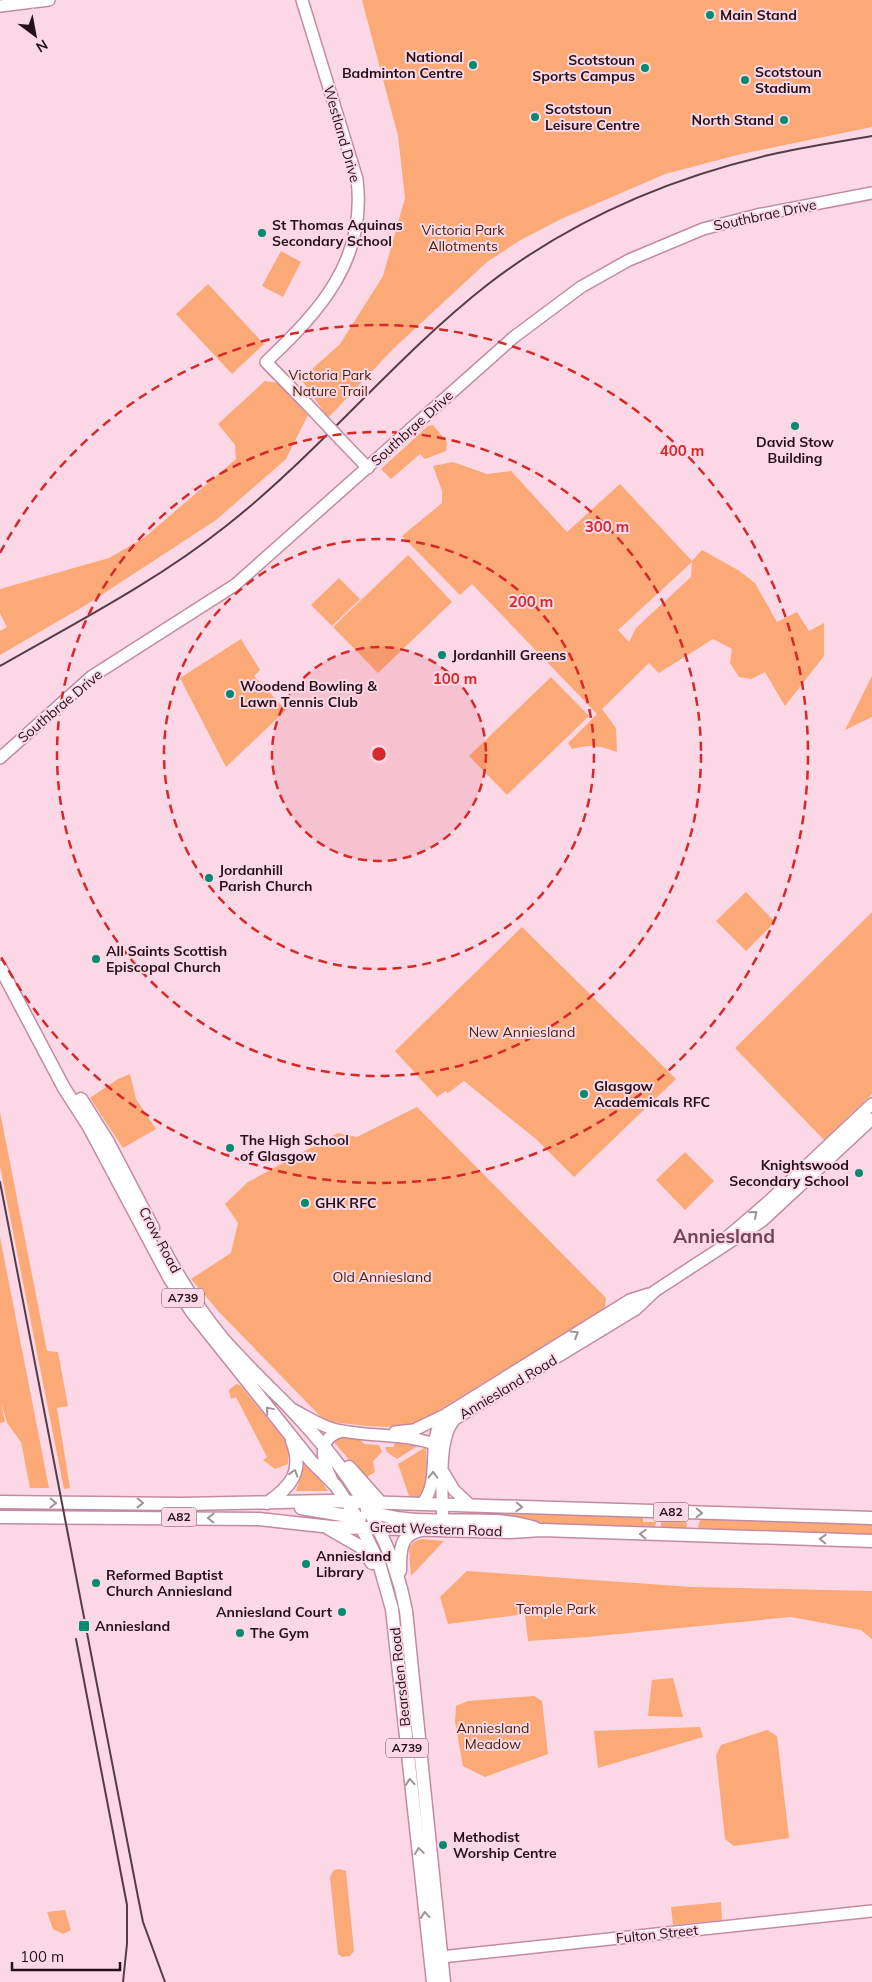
<svg xmlns="http://www.w3.org/2000/svg" width="872" height="1982" font-family="Mulish,sans-serif">
<style>
.green{fill:#fba976;fill-rule:evenodd}
.lines{fill:none;stroke-linecap:round;stroke-linejoin:round}
.secondary-casing{stroke:#c38ba3;stroke-width:14}
.primary-casing{stroke:#c38ba3;stroke-width:15}
.secondary{stroke:#fff;stroke-width:11}
.primary{stroke:#fff;stroke-width:12}
.rail{stroke:#553d47;stroke-width:2}
.secondary-bridge-casing{stroke:#c38ba3;stroke-width:14;stroke-linecap:butt}
.secondary-bridge{stroke:#fff;stroke-width:11}
.oneway{stroke:#9d9398}
.ring{fill:none;stroke:#d62828;stroke-width:2.5;stroke-dasharray:9 6}
.poi-dot{fill:#048a6f;stroke:#fcd8e6;stroke-width:2}
.labels{text-anchor:middle;stroke-width:4;stroke-linejoin:round;paint-order:stroke}
.shield{fill:#fcd8e6;stroke:#664c56;stroke-width:1}
.shield-label{font-size:12px;font-weight:bold;fill:#251019}
.poi-label{font-size:14px;font-weight:bold;fill:#251019;stroke:#fcd8e6;text-anchor:start}
.street-label{font-size:14px;fill:#251019;stroke:#fcd8e6}
.park-label{font-size:14px;fill:#492409;stroke:#fcd8e6}
.district-label{font-size:19px;font-weight:bold;fill:#754359;stroke:#fcd8e6}
.centre{fill:#d62828;stroke:#fcd8e6;stroke-width:2.5}
.ring-label{font-size:15px;text-anchor:middle;font-weight:bold;fill:#d62828;stroke:#fcd8e6;stroke-width:4;stroke-linejoin:round;paint-order:stroke}
</style>
<rect width="100%" height="100%" fill="#fcd8e6"/>
<path class="green" d="M362,0H872V127L741,154L665,174L561,219L519,241L487,262L393,349L328,418L301,379L340,344L383,276L405,198L398,136Z
M281,251L301,262L283,297L262,286Z
M208,284L264,344L232,374L176,314Z
M265,381L278,383L308,415L286,459L216,520L86,605L0,655V631L7,627L0,613V589L109,558L144,538L236,459L235,445L218,424Z
M433,425L447,442L446,451L425,459L420,454L391,479L381,469L428,426Z
M453,462L487,474L511,471L567,532L620,484L692,561L702,550L738,570L755,583L777,622L797,612L809,631L824,623V656L785,706L765,672L751,679L739,677L730,663L732,649L713,639L659,673L649,663L602,709L616,728L617,752C599,745 590,744 572,749L568,743L597,714L472,584L460,595L402,536L442,503V491L433,466ZM692,562L691,577L636,628L629,642L618,630Z
M408,555L452,602L378,673L333,627Z
M339,578L360,599L332,626L311,605Z
M241,639L260,670L254,676L286,710L226,767L180,678Z
M872,676V717L845,730Z
M551,677L589,716L507,795L469,756Z
M746,892L775,922L746,951L716,921Z
M872,912V1094L824,1140L735,1048Z
M522,927L676,1079L574,1177L537,1140L464,1081L448,1093L446,1091L437,1097L395,1051Z
M130,1074L136,1099L156,1129L123,1148L90,1098L118,1079Z
M417,1107L606,1298L605,1308L420,1422C393,1431 360,1425 331,1422L323,1419L220,1313L191,1279L231,1253L238,1223L225,1204L248,1182L338,1133L357,1137Z
M0,1112L47,1351L58,1352L68,1406L57,1408L70,1488L64,1489L0,1166Z
M685,1152L714,1181L685,1210L656,1180Z
M0,1237L49,1488H30L21,1442L7,1423L1,1402L5,1422L0,1423Z
M236,1384L240,1385L289,1445L288,1464L275,1469L263,1460L267,1457L236,1397L231,1399L229,1390Z
M345,1436L359,1438L364,1444L379,1445L382,1452L373,1461L375,1472L367,1477L363,1476L333,1441Z
M400,1442L419,1445L397,1459L387,1452L385,1447H394V1444Z
M426,1447L427,1483L418,1499H410L398,1464Z
M305,1463H309L328,1491H296Z
M464,1511L643,1516V1522H656L655,1528L553,1525L518,1518L464,1515Z
M650,1517L686,1518L687,1527L685,1529H661V1518Z
M701,1518L872,1523V1536L700,1530L698,1526Z
M421,1539L444,1541L411,1576L409,1548L414,1542Z
M467,1571L692,1587L872,1591V1639L861,1630L791,1617L588,1637L528,1641L525,1614L448,1624L440,1597Z
M673,1678L683,1717L648,1716L652,1680Z
M534,1696L542,1701L548,1754L485,1777L463,1766L455,1722L456,1706L468,1701Z
M700,1727L703,1737L598,1768L594,1731Z
M767,1730L777,1736L789,1838L734,1846L725,1839L716,1755L721,1745Z
M340,1869L346,1871L354,1951L350,1956L342,1957L338,1954L330,1877L334,1870Z
M721,1902L722,1920L673,1925L671,1907Z
M65,1910L71,1930L63,1934L53,1929L47,1912Z"/>
<g class="lines">
<defs>
<path id="secondary" d="M302,0L357,179C367,260 320,311 266,362L308,405
M0,6L49,0
M341,440L368,468
M0,758L91,677L235,585L514,337L581,287L629,260L703,229L757,215L872,193
M726,1238L768,1202L872,1104
M294,1410C307,1417 319,1425 333,1429C367,1438 406,1432 440,1446
M395,1432L414,1430L443,1416
M444,1473L454,1490L470,1505
M331,1478C321,1459 317,1437 343,1431
M422,1504C443,1478 424,1443 445,1415L630,1300L649,1294
M443,1528C443,1500 436,1438 455,1419L636,1309L655,1291L762,1221L872,1119
M441,1957L872,1911"/>
<path id="primary" d="M0,967L64,1088L89,1127L170,1279L192,1312L311,1461L336,1486L356,1516L379,1563L392,1609L433,1982
M81,1099L108,1142L153,1228
M163,1248C180,1280 200,1311 223,1339C244,1363 267,1385 289,1407C345,1466 391,1529 406,1611L444,1982
M349,1467L381,1503
M0,1502L182,1504L330,1501L872,1518
M267,1503C291,1487 304,1471 292,1441
M301,1508L360,1518
M367,1510C420,1531 481,1511 535,1528
M0,1517L259,1519L331,1527L510,1532L542,1530L872,1541
M328,1528L361,1547L372,1563
M400,1571C400,1553 399,1534 421,1530"/>
</defs>
<use href="#secondary" class="secondary-casing"/>
<use href="#primary" class="primary-casing"/>
<use href="#secondary" class="secondary"/>
<use href="#primary" class="primary"/>
<path class="rail" d="M0,666C77,622 157,581 226,526C319,453 394,358 487,285C571,220 667,179 769,155C803,147 838,142 872,136
M0,1182L138,1897L143,1922L165,1982
M76,1639L127,1905V1944L123,1982"/>
<defs>
<path id="secondary-bridge" d="M308,405L341,440"/>
</defs>
<use href="#secondary-bridge" class="secondary-bridge-casing"/>
<use href="#secondary-bridge" class="secondary-bridge"/>
</g>
<defs><path id="oneway-chevron" d="M-2-3.5L2.5 0L-2 3.5" fill="none" stroke-width="1.6" stroke-linecap="round" stroke-linejoin="round" transform="scale(1.25)"/></defs>
<g class="oneway">
<use href="#oneway-chevron" transform="translate(754 1214) rotate(-41)"/>
<use href="#oneway-chevron" transform="translate(575 1334) rotate(-32)"/>
<use href="#oneway-chevron" transform="translate(269 1410) rotate(-130)"/>
<use href="#oneway-chevron" transform="translate(294 1473) rotate(-73)"/>
<use href="#oneway-chevron" transform="translate(433 1475) rotate(-89)"/>
<use href="#oneway-chevron" transform="translate(53 1503) rotate(1)"/>
<use href="#oneway-chevron" transform="translate(140 1503) rotate(1)"/>
<use href="#oneway-chevron" transform="translate(519 1507) rotate(2)"/>
<use href="#oneway-chevron" transform="translate(699 1513) rotate(2)"/>
<use href="#oneway-chevron" transform="translate(211 1518) rotate(-179)"/>
<use href="#oneway-chevron" transform="translate(643 1534) rotate(-178)"/>
<use href="#oneway-chevron" transform="translate(823 1539) rotate(-178)"/>
<use href="#oneway-chevron" transform="translate(410 1782) rotate(-95)"/>
<use href="#oneway-chevron" transform="translate(419 1851) rotate(-98)"/>
<use href="#oneway-chevron" transform="translate(425 1915) rotate(-95)"/>
</g>
<circle cx="379" cy="754" r="107" fill="#d62828" fill-opacity=".12"/>
<g class="ring">
<circle cx="379" cy="754" r="107"/>
<circle cx="379" cy="754" r="215"/>
<circle cx="379" cy="754" r="322"/>
<path d="M0 553A429 429 0 1 1 0 955"/>
</g>
<g class="poi-dot">
<circle cx="710" cy="15" r="5"/>
<circle cx="473" cy="65" r="5"/>
<circle cx="645" cy="68" r="5"/>
<circle cx="745" cy="80" r="5"/>
<circle cx="535" cy="117" r="5"/>
<circle cx="784" cy="120" r="5"/>
<circle cx="262" cy="233" r="5"/>
<circle cx="795" cy="426" r="5"/>
<circle cx="442" cy="655" r="5"/>
<circle cx="230" cy="694" r="5"/>
<circle cx="209" cy="878" r="5"/>
<circle cx="96" cy="959" r="5"/>
<circle cx="584" cy="1094" r="5"/>
<circle cx="230" cy="1148" r="5"/>
<circle cx="859" cy="1173" r="5"/>
<circle cx="305" cy="1203" r="5"/>
<circle cx="306" cy="1564" r="5"/>
<circle cx="96" cy="1583" r="5"/>
<circle cx="342" cy="1612" r="5"/>
<rect x="78" y="1620" width="12" height="12" rx="2.5"/>
<circle cx="240" cy="1633" r="5"/>
<circle cx="443" cy="1845" r="5"/>
</g>
<g class="labels">
<g class="shield">
<rect x="162" y="1288.5" width="42" height="19" rx="4"/>
<rect x="653.5" y="1502.5" width="35" height="19" rx="4"/>
<rect x="161.5" y="1507.5" width="35" height="19" rx="4"/>
<rect x="386" y="1738.5" width="42" height="19" rx="4"/>
</g>
<g class="shield-label">
<text x="183" y="1302">A739</text>
<text x="671" y="1516">A82</text>
<text x="179" y="1521">A82</text>
<text x="407" y="1752">A739</text>
</g>
<g class="poi-label">
<text x="720" y="20">Main Stand</text>
<text x="463" y="62" text-anchor="end">National<tspan x="463" dy="16">Badminton Centre</tspan></text>
<text x="635" y="65" text-anchor="end">Scotstoun<tspan x="635" dy="16">Sports Campus</tspan></text>
<text x="755" y="77">Scotstoun<tspan x="755" dy="16">Stadium</tspan></text>
<text x="545" y="114">Scotstoun<tspan x="545" dy="16">Leisure Centre</tspan></text>
<text x="774" y="125" text-anchor="end">North Stand</text>
<text x="272" y="230">St Thomas Aquinas<tspan x="272" dy="16">Secondary School</tspan></text>
<text x="795" y="447" text-anchor="middle">David Stow<tspan x="795" dy="16">Building</tspan></text>
<text x="452" y="660">Jordanhill Greens</text>
<text x="240" y="691">Woodend Bowling &amp;<tspan x="240" dy="16">Lawn Tennis Club</tspan></text>
<text x="219" y="875">Jordanhill<tspan x="219" dy="16">Parish Church</tspan></text>
<text x="106" y="956">All Saints Scottish<tspan x="106" dy="16">Episcopal Church</tspan></text>
<text x="594" y="1091">Glasgow<tspan x="594" dy="16">Academicals RFC</tspan></text>
<text x="240" y="1145">The High School<tspan x="240" dy="16">of Glasgow</tspan></text>
<text x="849" y="1170" text-anchor="end">Knightswood<tspan x="849" dy="16">Secondary School</tspan></text>
<text x="315" y="1208">GHK RFC</text>
<text x="316" y="1561">Anniesland<tspan x="316" dy="16">Library</tspan></text>
<text x="106" y="1580">Reformed Baptist<tspan x="106" dy="16">Church Anniesland</tspan></text>
<text x="332" y="1617" text-anchor="end">Anniesland Court</text>
<text x="95" y="1631">Anniesland</text>
<text x="250" y="1638">The Gym</text>
<text x="453" y="1842">Methodist<tspan x="453" dy="16">Worship Centre</tspan></text>
</g>
<g class="street-label">
<text transform="translate(342 134) rotate(74)" y="5">Westland Drive</text>
<text transform="translate(765 215) rotate(-12)" y="5">Southbrae Drive</text>
<text transform="translate(412 428) rotate(-42)" y="5">Southbrae Drive</text>
<text transform="translate(60 706) rotate(-40)" y="5">Southbrae Drive</text>
<text transform="translate(160 1240) rotate(62)" y="5">Crow Road</text>
<text transform="translate(508 1387) rotate(-31)" y="5">Anniesland Road</text>
<text transform="translate(436 1529) rotate(2)" y="5">Great Western Road</text>
<text transform="translate(400 1677) rotate(-96)" y="5">Bearsden Road</text>
<text transform="translate(657 1934) rotate(-6)" y="5">Fulton Street</text>
</g>
<g class="park-label">
<text x="463" y="235">Victoria Park<tspan x="463" dy="16">Allotments</tspan></text>
<text x="330" y="380">Victoria Park<tspan x="330" dy="16">Nature Trail</tspan></text>
<text x="522" y="1037">New Anniesland</text>
<text x="382" y="1282">Old Anniesland</text>
<text x="556" y="1614">Temple Park</text>
<text x="493" y="1733">Anniesland<tspan x="493" dy="16">Meadow</tspan></text>
</g>
<g class="district-label">
<text x="724" y="1243">Anniesland</text>
</g>
</g>
<circle cx="379" cy="754" r="8" class="centre"/>
<g class="ring-label">
<text x="682" y="456">400 m</text>
<text x="607" y="532">300 m</text>
<text x="531" y="607">200 m</text>
<text x="455" y="684">100 m</text>
</g>
<g transform="translate(35 35) rotate(148)" stroke="#fcd8e6" stroke-width="4" paint-order="stroke">
<path d="M0-4L9 19L0 12L-9 19Z" fill="#251019"/>
<text y="-8" font-size="14" font-weight="bold" text-anchor="middle" fill="#251019">N</text>
</g>
<path d="M12 1962v8h108v-8" fill="none" stroke="#251019" stroke-width="2.5"/>
<text x="20" y="1962" font-size="15" fill="#251019" stroke="#fcd8e6" stroke-width="4" paint-order="stroke">100 m</text>
</svg>
